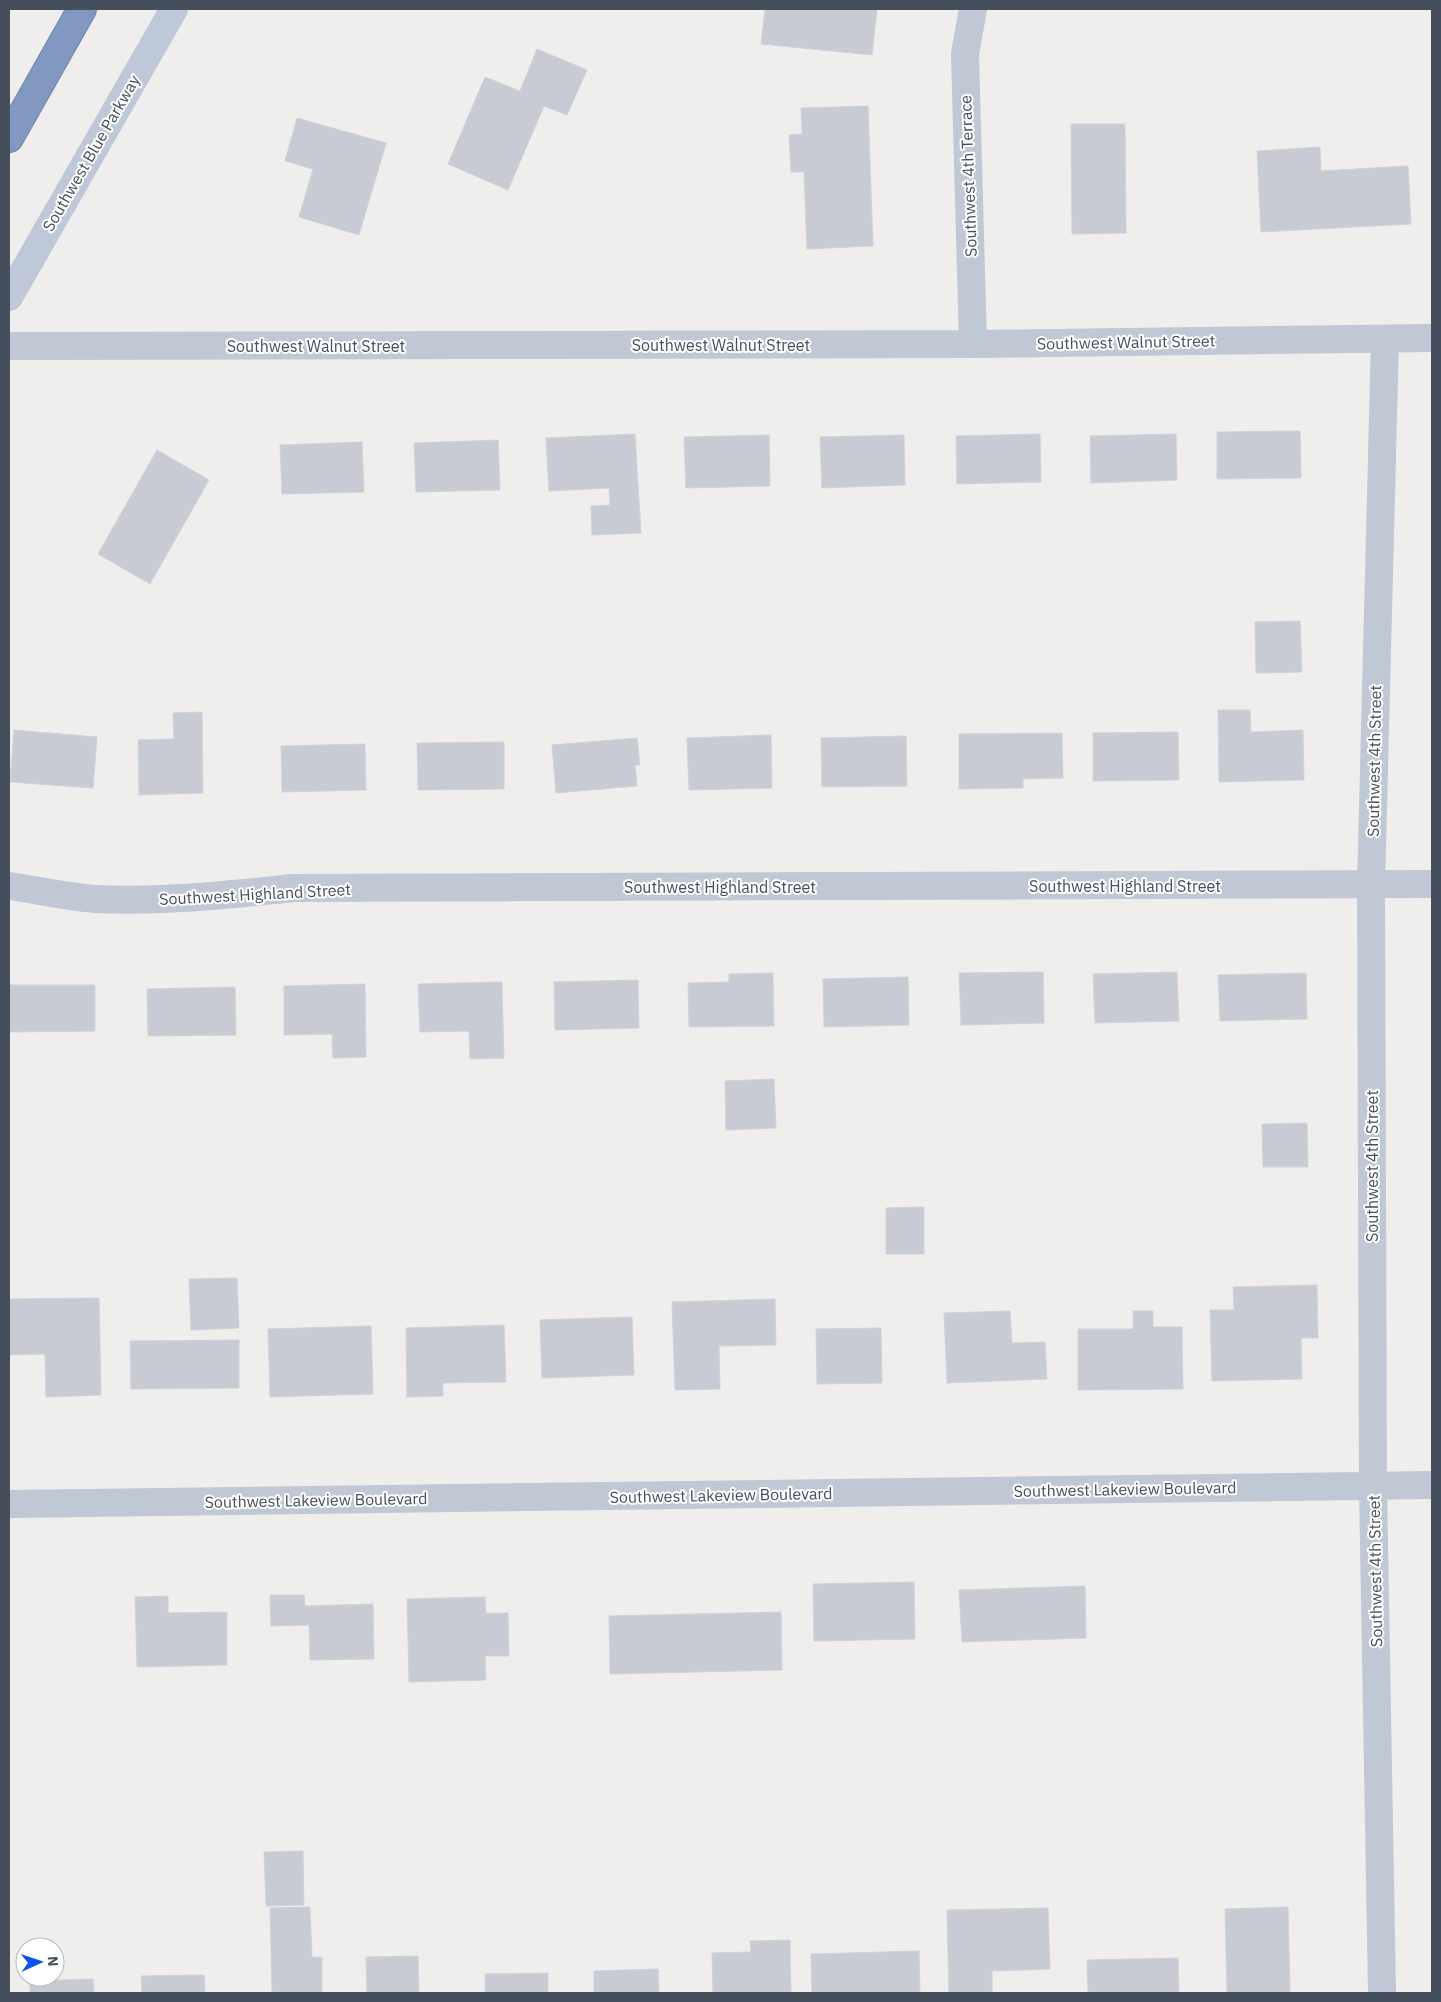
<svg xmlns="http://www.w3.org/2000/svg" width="1441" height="2002" font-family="'IBM Plex Sans',sans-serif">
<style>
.building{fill:#c8cbd4;stroke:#d0d2d9}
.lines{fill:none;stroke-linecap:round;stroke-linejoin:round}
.highway-casing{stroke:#6c83ac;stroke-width:30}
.street{stroke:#bfc8d4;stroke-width:28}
.secondary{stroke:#bec8d8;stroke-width:28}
.highway{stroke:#8198c0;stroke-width:28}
.labels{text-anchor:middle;stroke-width:4;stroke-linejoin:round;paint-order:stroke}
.street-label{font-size:16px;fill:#444e5c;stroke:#fff}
</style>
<rect width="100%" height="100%" fill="#f0eded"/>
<path class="building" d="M765,9H877L872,55L761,44Z
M537,49L587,70L567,115L544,106L508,190L448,164L485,77L520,91Z
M868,106L873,246L807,249L804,172H791L789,135L802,134L801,108Z
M297,118L386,143L359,235L299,217L313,169L285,161Z
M1071,124H1125L1126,233L1072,234Z
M1320,147L1321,171L1408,166L1411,224L1261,232L1257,151Z
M1300,431L1301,478L1217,479V432Z
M635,434L641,533L592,535L591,506L610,505L609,488L549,491L546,438Z
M1040,434L1041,482L957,484L956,436Z
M1176,434L1177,480L1091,483L1090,436Z
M769,435L770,486L686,488L684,437Z
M904,435L905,485L822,488L820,437Z
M498,440L500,490L416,492L414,443Z
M362,442L364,492L282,494L280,445Z
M157,450L209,480L150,584L98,554Z
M1300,621L1302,672L1256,673L1255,622Z
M1218,710H1250L1251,732L1303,730L1304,780L1219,782Z
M202,712L203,793L139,795L138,740L174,739L173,713Z
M14,730L97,737L93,788L10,782Z
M1178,732L1179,780L1093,781V733Z
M1062,733L1063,778L1023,779V788L959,789V734Z
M771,735L772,788L689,790L687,738Z
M906,736L907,786L822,787L821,738Z
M637,738L640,765H635L637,786L556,793L552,745Z
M504,742V789L418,790L417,743Z
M365,744L366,790L282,792L281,746Z
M1043,972L1044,1023L961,1025L959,973Z
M1177,972L1179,1021L1095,1023L1093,974Z
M773,973L774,1026L689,1027L688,983L729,982V974Z
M1306,973L1307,1019L1220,1021L1218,975Z
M908,977L909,1025L824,1027L823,979Z
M638,980L639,1028L555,1030L554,982Z
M502,982L504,1058L470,1059L469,1031L420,1032L418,984Z
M365,984L366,1057L333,1058L332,1034L284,1035V986Z
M9,985H95V1031L9,1032Z
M235,987L236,1035L148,1036L147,989Z
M774,1079L776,1128L726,1130L725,1081Z
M1307,1123L1308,1167H1263L1262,1124Z
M924,1207V1254H886V1208Z
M237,1278L239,1328L191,1330L189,1279Z
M1317,1285L1318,1338H1301L1302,1379L1212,1381L1210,1310H1234L1233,1287Z
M99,1298L101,1395L46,1397L45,1354L9,1355V1299Z
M775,1299L776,1345L719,1346L720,1389L675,1390L672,1302Z
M1010,1311L1012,1343L1045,1342L1047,1379L947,1383L944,1313Z
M1133,1311H1153V1327H1182L1183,1389L1078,1390V1329H1133Z
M632,1317L634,1375L542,1378L540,1320Z
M504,1325L506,1382L443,1383V1396L407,1397L406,1328Z
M371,1326L373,1394L270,1397L268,1329Z
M881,1328L882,1383L817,1384L816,1329Z
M239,1340V1388L131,1389L130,1341Z
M914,1582L915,1639L814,1641L813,1584Z
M1085,1586L1086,1638L962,1642L959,1590Z
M270,1595H304L305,1606L373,1604L374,1659L310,1660L309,1625L271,1626Z
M168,1596V1613L227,1612V1665L137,1667L135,1597Z
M485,1597L486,1613H508L509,1656H485L486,1680L409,1682L407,1599Z
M781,1612L782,1670L610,1674L609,1616Z
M303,1851L304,1905L266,1906L264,1852Z
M310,1907L312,1957H322V1993H272L270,1908Z
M1288,1907L1290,1993H1227L1225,1909Z
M1048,1908L1050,1969L992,1971V1993H949L947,1910Z
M790,1940L791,1993H713L712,1953L751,1952L750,1941Z
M919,1951L920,1993H812L811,1954Z
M418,1956L419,1993H367L366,1957Z
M1178,1958L1179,1993H1088L1087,1960Z
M658,1969L659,1993H594V1971Z
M548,1973V1993H485V1974Z
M204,1975L205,1993H142L141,1976Z
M93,1979L94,1993H30V1981Z"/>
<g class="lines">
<defs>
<path id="highway" d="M9,138L82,9"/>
</defs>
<use href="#highway" class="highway-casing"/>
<path class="street" d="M973,344L965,54L973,9
M9,346L973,344L1432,338
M9,886C37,890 67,897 96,899C162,902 228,895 293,888L1432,884
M9,1504L1432,1485
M1382,1993L1373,1486L1371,886L1385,339"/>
<path class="secondary" d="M9,297L174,9"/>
<use href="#highway" class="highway"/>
</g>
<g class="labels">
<g class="street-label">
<text transform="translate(91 153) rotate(-60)" y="6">Southwest Blue Parkway</text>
<text transform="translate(968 176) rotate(-92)" y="6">Southwest 4th Terrace</text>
<text transform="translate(1126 342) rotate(-1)" y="6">Southwest Walnut Street</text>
<text x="721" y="351">Southwest Walnut Street</text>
<text x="316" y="352">Southwest Walnut Street</text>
<text transform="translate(1374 761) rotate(-89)" y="6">Southwest 4th Street</text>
<text x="1125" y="892">Southwest Highland Street</text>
<text x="720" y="893">Southwest Highland Street</text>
<text transform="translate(255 894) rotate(-3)" y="6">Southwest Highland Street</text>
<text transform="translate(1372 1166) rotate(-90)" y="6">Southwest 4th Street</text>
<text transform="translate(1125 1489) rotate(-1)" y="6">Southwest Lakeview Boulevard</text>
<text transform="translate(721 1495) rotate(-1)" y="6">Southwest Lakeview Boulevard</text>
<text transform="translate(316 1500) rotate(-1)" y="6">Southwest Lakeview Boulevard</text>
<text transform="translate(1375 1571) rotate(-91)" y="6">Southwest 4th Street</text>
</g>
</g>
<rect width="1441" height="2002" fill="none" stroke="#444e5c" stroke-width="20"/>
<g transform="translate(40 1962) rotate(87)"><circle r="24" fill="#ffffff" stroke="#b4b8be"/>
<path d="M0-4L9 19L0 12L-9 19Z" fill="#0b54ec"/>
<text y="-8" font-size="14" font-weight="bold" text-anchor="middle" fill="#444e5c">N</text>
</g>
</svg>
